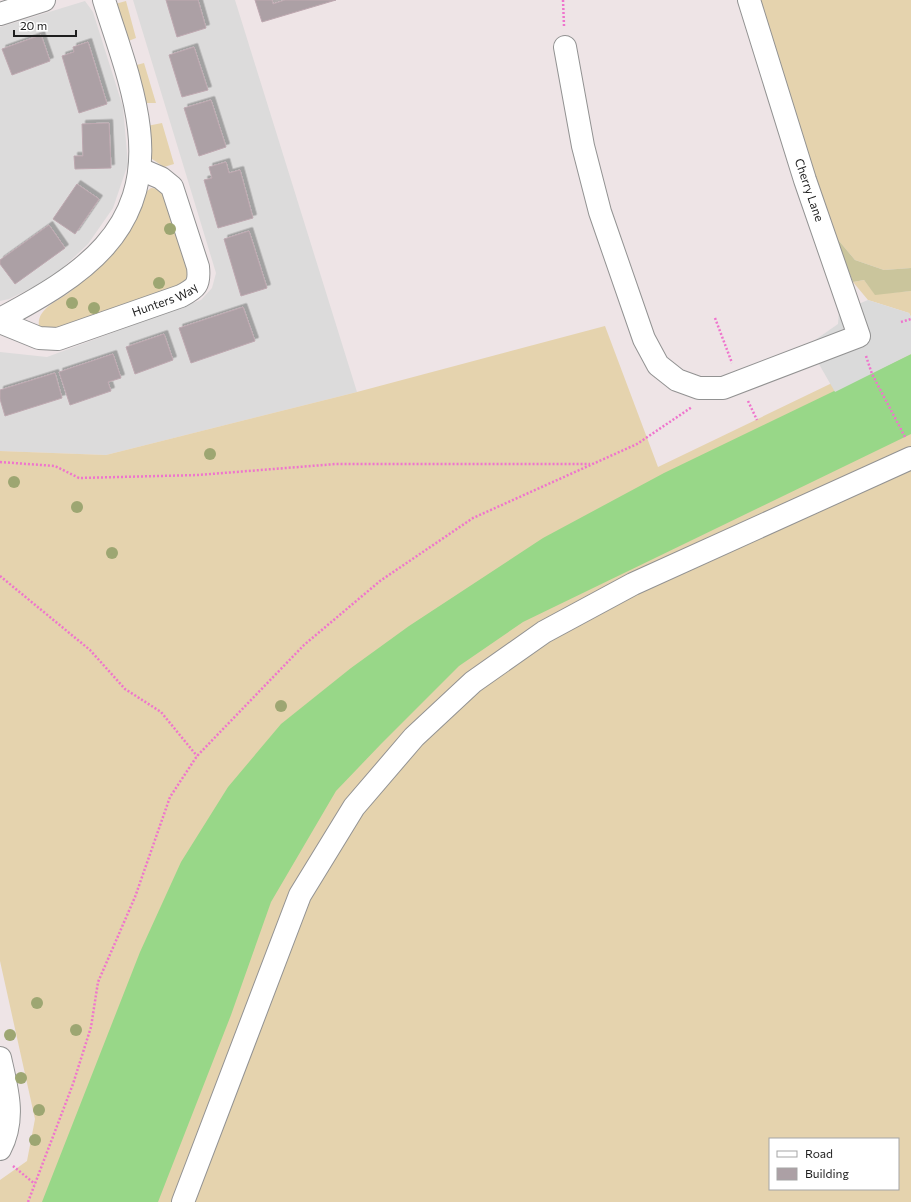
<svg xmlns="http://www.w3.org/2000/svg" width="911" height="1202" font-family="Commissioner,sans-serif">
<style>
.residential{fill:#dcdbdb}
.grass{fill:#e5d3ae;fill-rule:evenodd}
.forest{fill:#cac59c}
.pitch{fill:#98d788}
.parking{fill:#dadada}
.building{fill:#aca0a5;stroke:#bea8b0;filter:url(#shadow)}
.lines{fill:none;stroke-linecap:round;stroke-linejoin:round}
.minor-casing{stroke:#929292;stroke-width:24}
.path{stroke:#ef74cd;stroke-width:2.5;stroke-dasharray:2 2;stroke-linecap:butt}
.minor{stroke:#fff;stroke-width:22}
.tree{fill:#9da672}
.labels{text-anchor:middle;stroke-width:3;stroke-linejoin:round;paint-order:stroke}
.street-label{font-size:12px;fill:#1e1e1e;stroke:#fff}
</style>
<defs>
<filter id="shadow"><feDropShadow dx="3.5" dy="-3.5" stdDeviation="0" flood-color="#0004"/></filter>
</defs>
<rect width="100%" height="100%" fill="#eee4e6"/>
<path class="residential" d="M133,0H235L357,392L106,455L0,451V352L47,357L201,300L212,288L216,273Z
M85,1L93,12L123,107L128,164L113,208L88,244L52,278L9,299L0,301V27Z"/>
<path class="grass" d="M758,0H911V268L884,270L855,260L834,235Z
M126,1L136,38L126,42L115,4Z
M144,63L156,103H144L133,66Z
M162,123L174,164L164,167L152,159L148,145L147,126Z
M151,188L163,189L193,270L190,283L58,330L39,327C36,308 59,301 71,291C101,266 121,227 142,195Z
M864,280L875,294L911,291V317L909,313L868,300L853,282Z
M605,326L658,467L911,345V1202H0V1180L27,1161L35,1119L0,961V451L106,455L357,392ZM770,1139H898V1189H770Z"/>
<path class="forest" d="M834,235L855,260L884,270L911,268V291L875,295L864,280L853,282Z"/>
<path class="pitch" d="M911,354V434L523,622L459,666L381,744L336,791L271,902L231,1015L158,1202H42L140,952L181,862L228,787L281,724L351,668L409,626L543,538L664,473Z"/>
<path class="parking" d="M868,300L909,313L911,317V354L835,392L808,345L838,324L839,312Z"/>
<path class="building" d="M166,0H198L206,28L177,37Z
M255,0H272L273,4L285,0H336L262,22Z
M41,35L50,61L12,75L2,49Z
M88,42L107,104L79,113L62,56L74,52L73,47Z
M194,47L208,90L182,97L169,55Z
M211,100L226,147L199,156L184,108Z
M109,123L111,168L75,169L74,156H83L82,124Z
M226,162L229,173L240,170L253,218L218,228L204,180L212,178L209,167Z
M77,184L99,199L75,234L53,219Z
M49,225L65,248L15,284L0,264V260Z
M249,231L267,288L241,296L224,239Z
M243,307L255,341L191,363L179,328Z
M164,334L173,360L135,374L126,347Z
M113,354L121,378L108,382L111,391L70,405L59,372Z
M55,373L62,398L5,416L0,399V390Z"/>
<g class="lines">
<defs>
<g id="minor">
<path d="M0,14L44,0"/>
<path d="M565,47L583,146L600,212L644,339L658,365L677,380L699,388H723L859,336L805,180L749,0"/>
<path d="M0,319C81,276 151,232 139,129C134,85 117,42 104,0"/>
<path id="s1" d="M0,322L39,338L58,339L181,296C196,288 200,285 198,267L172,187L161,178L140,169"/>
<path d="M0,1058C7,1089 16,1119 0,1149"/>
<path d="M183,1202L300,895L354,807L414,737L473,682L544,632L633,584L911,458"/>
</g>
</defs>
<use href="#minor" class="minor-casing"/>
<path class="path" d="M563,0L564,26
M715,318L732,363
M901,322L911,319
M866,356L872,374L905,437
M748,401L757,420
M0,462L55,466L79,478L198,475L336,464H590
M0,576L90,650L125,689L161,712L197,756
M13,1166L35,1184
M28,1202L73,1084L91,1027L98,982L135,897L170,797L197,756L304,645L380,581L473,518L637,444L692,407"/>
<use href="#minor" class="minor"/>
</g>
<g class="tree">
<circle cx="170" cy="229" r="6"/>
<circle cx="159" cy="283" r="6"/>
<circle cx="72" cy="303" r="6"/>
<circle cx="94" cy="308" r="6"/>
<circle cx="210" cy="454" r="6"/>
<circle cx="14" cy="482" r="6"/>
<circle cx="77" cy="507" r="6"/>
<circle cx="112" cy="553" r="6"/>
<circle cx="281" cy="706" r="6"/>
<circle cx="37" cy="1003" r="6"/>
<circle cx="76" cy="1030" r="6"/>
<circle cx="10" cy="1035" r="6"/>
<circle cx="21" cy="1078" r="6"/>
<circle cx="39" cy="1110" r="6"/>
<circle cx="35" cy="1140" r="6"/>
</g>
<g class="labels">
<g class="street-label">
<text transform="translate(809 190) rotate(71)" y="4">Cherry Lane</text>
<text dy="4" stroke="none"><textPath href="#s1" startOffset="175">Hunters Way</textPath></text>
</g>
</g>
<rect x="769" y="1138" width="130" height="52" fill="#ffffff" stroke="#a5a5a5"/>
<rect x="777" y="1151" width="20" height="6" fill="#ffffff" stroke="#a5a5a5"/>
<text x="805" y="1158" font-size="12" fill="#1e1e1e">Road</text>
<rect x="777" y="1168" width="20" height="12" fill="#aca0a5" stroke="#a5a5a5"/>
<text x="805" y="1178" font-size="12" fill="#1e1e1e">Building</text>
<path d="M14 30v6h62v-6" fill="none" stroke="#1e1e1e" stroke-width="2"/>
<text x="20" y="30" font-size="12" fill="#1e1e1e" stroke="#ffffff" stroke-width="3" paint-order="stroke">20 m</text>
</svg>
